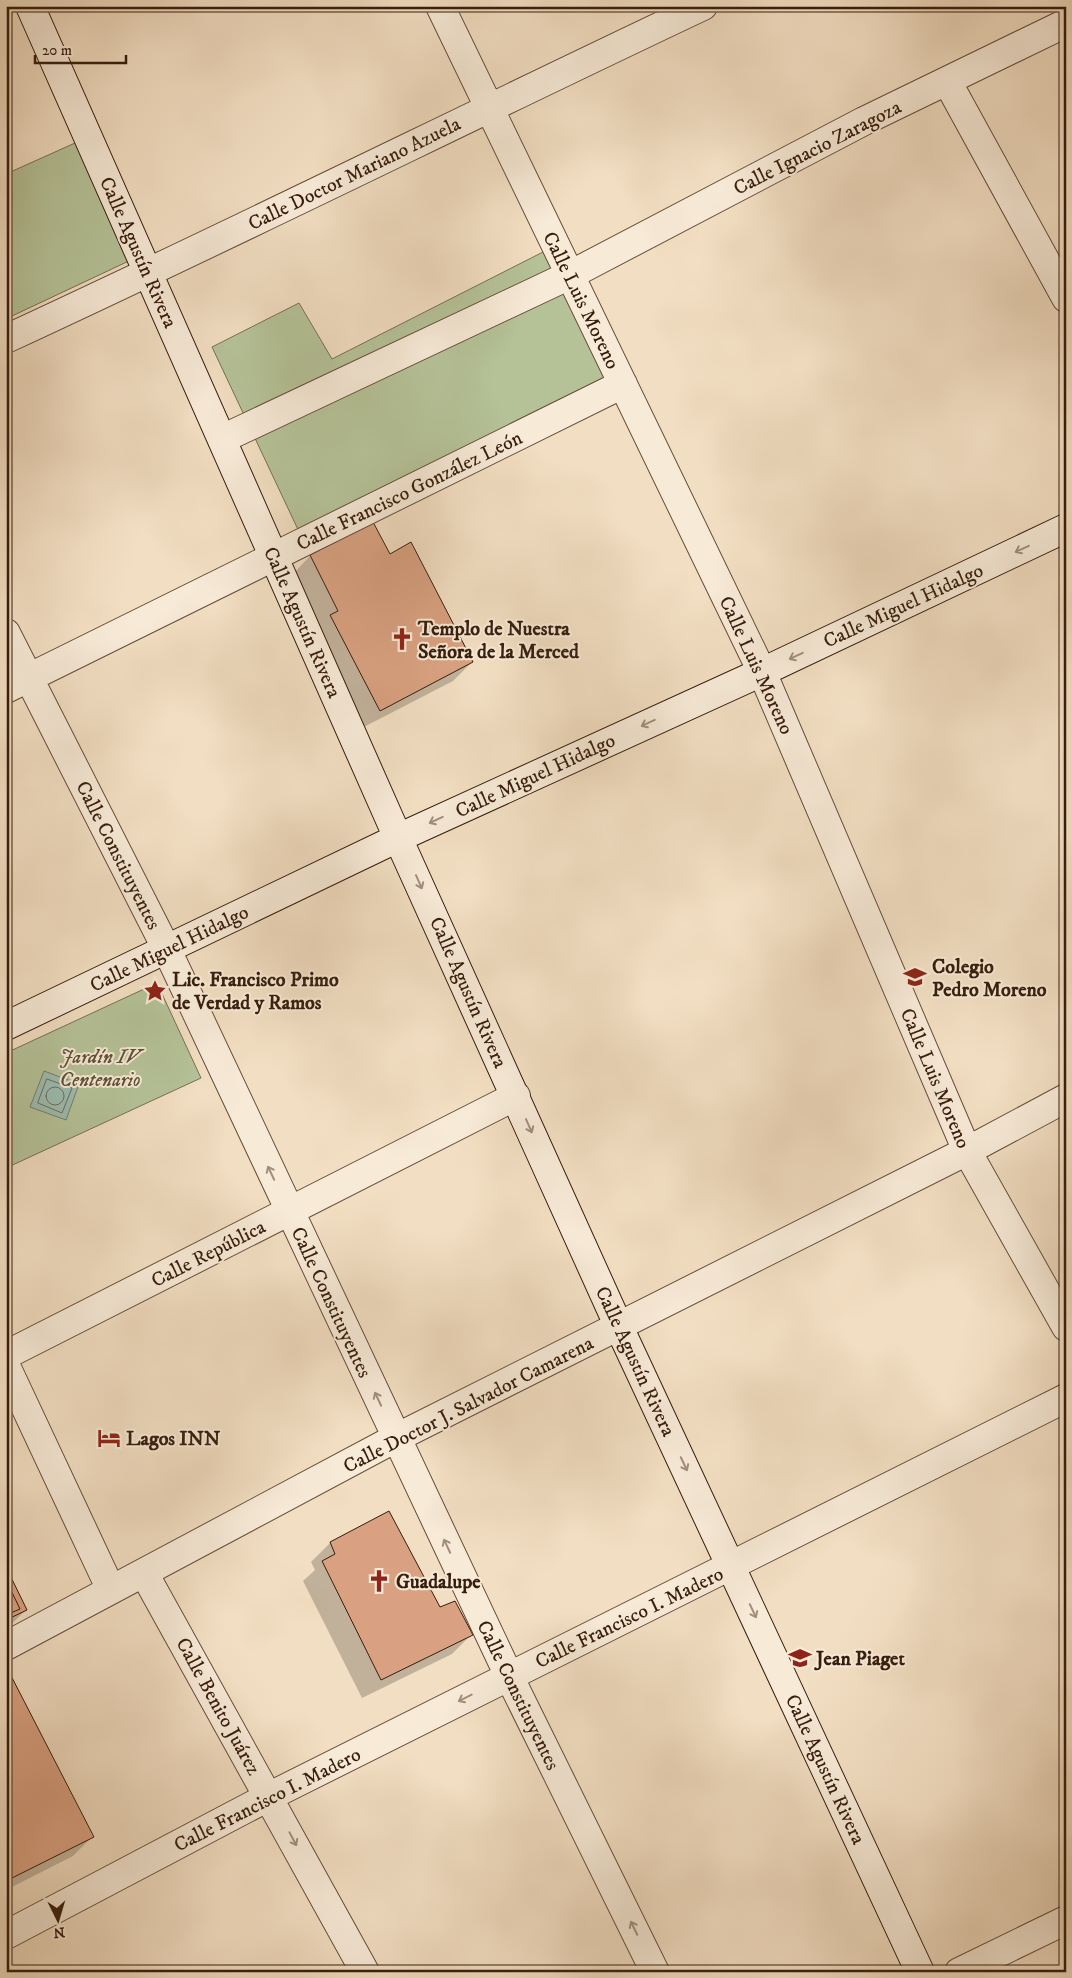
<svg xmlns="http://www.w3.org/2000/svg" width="1072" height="1978" font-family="'IM FELL DW Pica',serif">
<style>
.green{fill:#b5c298;stroke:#767052}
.water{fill:#9cbcaf;stroke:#747c6e}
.shadow{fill:#0003}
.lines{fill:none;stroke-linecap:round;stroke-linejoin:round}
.shore{stroke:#6a6c5e;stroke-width:1}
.building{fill:#d9a181;stroke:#371d0d}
.street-casing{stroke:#664d3a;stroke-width:30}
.secondary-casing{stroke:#371d0d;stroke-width:30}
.street{stroke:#f7ead7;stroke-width:28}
.secondary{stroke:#f7ead7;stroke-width:28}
.oneway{stroke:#a18e7c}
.labels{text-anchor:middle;stroke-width:4;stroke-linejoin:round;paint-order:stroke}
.street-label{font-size:20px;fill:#371d0d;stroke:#f7ead7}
.poi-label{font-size:20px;font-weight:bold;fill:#371d0d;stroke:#f7ead7;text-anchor:start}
.park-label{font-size:20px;font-style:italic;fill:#5d4f37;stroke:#f7ead7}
</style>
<rect width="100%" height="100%" fill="#f2dec2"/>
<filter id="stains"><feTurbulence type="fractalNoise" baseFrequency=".004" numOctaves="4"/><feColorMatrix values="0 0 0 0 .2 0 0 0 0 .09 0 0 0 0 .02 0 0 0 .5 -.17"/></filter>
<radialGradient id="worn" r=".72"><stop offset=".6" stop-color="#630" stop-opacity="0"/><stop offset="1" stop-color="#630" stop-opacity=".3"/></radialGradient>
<path class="green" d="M75,143L131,260L12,316L6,303V174Z
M545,251L619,396L310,555L212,347L299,303L332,359Z
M157,983L201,1078L6,1168V1053Z"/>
<path class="water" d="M44,1071L79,1084L66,1120L30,1107Z"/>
<path class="shadow" d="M373,524L389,555L472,662L453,681L360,729L291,576L310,556Z
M388,1513L440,1609L471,1635L452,1654L362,1698L303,1581L315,1570L311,1562L330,1543Z
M6,1570L26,1610L6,1629Z
M6,1668L92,1837L73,1856L6,1890Z"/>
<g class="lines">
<path class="shore" d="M47,1079L72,1088L62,1113L38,1103Z
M46 1096a9 9 0 1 1 18 0a9 9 0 1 1-18 0Z"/>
</g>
<path class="building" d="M6,303L12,316L6,318Z
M373,522L390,554L411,542L473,662L380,711L330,615L338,611L310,555Z
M389,1511L440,1607L455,1601L473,1635L381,1680L322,1561L335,1554L330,1542Z
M6,1567L27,1610L6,1620Z
M6,1580L20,1609L6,1615Z
M6,1666L94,1837L6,1881Z"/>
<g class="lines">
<defs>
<path id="street" d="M440,6L762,672L967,1151L1066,1327
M947,81L1066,298
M6,339C240,231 470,116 703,6
M222,439L570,275L864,121L1066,23
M6,633L167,950L509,1676L655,1972
M6,689L623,384
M6,1355L516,1096
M6,1366L111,1590
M144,1573L365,1972
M6,1646L396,1438L967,1151L1066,1098
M6,1935L270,1796L1066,1398
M959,1972L1066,1920"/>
<path id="secondary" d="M30,6L398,838L619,1327L920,1972
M6,1026L398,838L762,672L1066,528"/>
</defs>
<use href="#street" class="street-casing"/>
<use href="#secondary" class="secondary-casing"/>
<use href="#street" class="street"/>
<use href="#secondary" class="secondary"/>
</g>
<defs><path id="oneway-shaft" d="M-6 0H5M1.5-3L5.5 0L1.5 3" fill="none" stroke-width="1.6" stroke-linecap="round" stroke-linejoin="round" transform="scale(1.25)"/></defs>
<g class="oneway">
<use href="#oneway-shaft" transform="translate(1022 549) rotate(155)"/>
<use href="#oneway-shaft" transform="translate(796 656) rotate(155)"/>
<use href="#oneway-shaft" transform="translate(648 723) rotate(155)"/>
<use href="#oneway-shaft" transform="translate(436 820) rotate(155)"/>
<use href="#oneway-shaft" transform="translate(419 882) rotate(66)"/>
<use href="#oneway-shaft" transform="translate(529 1126) rotate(66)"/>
<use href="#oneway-shaft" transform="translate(271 1173) rotate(-115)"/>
<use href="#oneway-shaft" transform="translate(378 1399) rotate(-115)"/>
<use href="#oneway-shaft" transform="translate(684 1464) rotate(65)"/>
<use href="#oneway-shaft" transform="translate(447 1546) rotate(-115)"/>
<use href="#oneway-shaft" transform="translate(753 1611) rotate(65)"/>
<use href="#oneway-shaft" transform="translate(465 1698) rotate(153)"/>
<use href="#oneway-shaft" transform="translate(293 1839) rotate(62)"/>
<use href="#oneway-shaft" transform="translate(634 1928) rotate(-116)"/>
</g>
<defs>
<symbol id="church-bare" viewBox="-9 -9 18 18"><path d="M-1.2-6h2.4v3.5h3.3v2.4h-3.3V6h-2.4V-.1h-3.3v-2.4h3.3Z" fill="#8f2418" stroke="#f7ead7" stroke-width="2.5" paint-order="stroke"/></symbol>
<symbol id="school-bare" viewBox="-9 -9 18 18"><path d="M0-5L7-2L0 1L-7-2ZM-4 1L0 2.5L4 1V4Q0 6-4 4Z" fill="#8f2418" stroke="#f7ead7" stroke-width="2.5" paint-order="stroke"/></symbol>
<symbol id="sight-bare" viewBox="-9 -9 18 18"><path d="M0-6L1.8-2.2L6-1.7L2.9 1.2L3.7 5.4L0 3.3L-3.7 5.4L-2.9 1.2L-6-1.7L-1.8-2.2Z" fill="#8f2418" stroke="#f7ead7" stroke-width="2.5" paint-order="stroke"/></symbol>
<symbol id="hotel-bare" viewBox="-9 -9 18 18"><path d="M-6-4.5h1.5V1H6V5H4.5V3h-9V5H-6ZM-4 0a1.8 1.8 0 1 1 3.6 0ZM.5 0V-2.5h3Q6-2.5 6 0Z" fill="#8f2418" stroke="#f7ead7" stroke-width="2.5" paint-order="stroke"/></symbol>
</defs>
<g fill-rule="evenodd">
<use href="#church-bare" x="386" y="623" width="32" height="32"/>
<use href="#school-bare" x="899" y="961" width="32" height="32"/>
<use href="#sight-bare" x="139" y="975" width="32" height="32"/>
<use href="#hotel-bare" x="93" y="1422" width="32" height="32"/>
<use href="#church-bare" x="363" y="1565" width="32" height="32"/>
<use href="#school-bare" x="784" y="1642" width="32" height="32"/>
</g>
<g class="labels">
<g class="street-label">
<text transform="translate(817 147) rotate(-27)" y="7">Calle Ignacio Zaragoza</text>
<text transform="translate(354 173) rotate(-26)" y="7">Calle Doctor Mariano Azuela</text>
<text transform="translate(139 252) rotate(66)" y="7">Calle Agustín Rivera</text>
<text transform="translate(582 300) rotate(64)" y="7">Calle Luis Moreno</text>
<text transform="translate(409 490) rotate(-26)" y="7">Calle Francisco González León</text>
<text transform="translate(903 605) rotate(-25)" y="7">Calle Miguel Hidalgo</text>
<text transform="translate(303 622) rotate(66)" y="7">Calle Agustín Rivera</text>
<text transform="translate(757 665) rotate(65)" y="7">Calle Luis Moreno</text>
<text transform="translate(535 775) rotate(-25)" y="7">Calle Miguel Hidalgo</text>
<text transform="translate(119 855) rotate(63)" y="7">Calle Constituyentes</text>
<text transform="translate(169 948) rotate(-26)" y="7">Calle Miguel Hidalgo</text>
<text transform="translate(469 992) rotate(66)" y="7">Calle Agustín Rivera</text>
<text transform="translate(936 1078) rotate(67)" y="7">Calle Luis Moreno</text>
<text transform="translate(208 1253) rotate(-27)" y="7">Calle República</text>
<text transform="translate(332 1302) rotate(65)" y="7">Calle Constituyentes</text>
<text transform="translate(636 1361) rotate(65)" y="7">Calle Agustín Rivera</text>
<text transform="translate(468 1404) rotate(-27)" y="7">Calle Doctor J. Salvador Camarena</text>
<text transform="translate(629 1617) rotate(-26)" y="7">Calle Francisco I. Madero</text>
<text transform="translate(519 1695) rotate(64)" y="7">Calle Constituyentes</text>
<text transform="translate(219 1706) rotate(61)" y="7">Calle Benito Juárez</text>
<text transform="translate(826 1769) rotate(65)" y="7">Calle Agustín Rivera</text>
<text transform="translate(267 1799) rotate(-27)" y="7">Calle Francisco I. Madero</text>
</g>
<g class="poi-label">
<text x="418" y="635">Templo de Nuestra<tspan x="418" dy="23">Señora de la Merced</tspan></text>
<text x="932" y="973">Colegio<tspan x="932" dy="23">Pedro Moreno</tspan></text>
<text x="172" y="986">Lic. Francisco Primo<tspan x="172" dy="23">de Verdad y Ramos</tspan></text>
<text x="126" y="1445">Lagos INN</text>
<text x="396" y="1588">Guadalupe</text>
<text x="816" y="1665">Jean Piaget</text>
</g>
<g class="park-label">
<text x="100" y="1063">Jardín IV<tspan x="100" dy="23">Centenario</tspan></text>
</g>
</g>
<rect width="1072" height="1978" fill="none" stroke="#f2dec2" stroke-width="25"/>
<rect x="8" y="8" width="1057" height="1963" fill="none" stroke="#371d0d" stroke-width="2.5"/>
<rect x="12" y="12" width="1047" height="1953" fill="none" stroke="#371d0d"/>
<g transform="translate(58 1920) rotate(175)" stroke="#f7ead7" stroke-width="4" paint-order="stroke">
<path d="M0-4L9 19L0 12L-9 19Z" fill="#371d0d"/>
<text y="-8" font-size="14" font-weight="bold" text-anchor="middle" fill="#371d0d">N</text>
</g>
<path d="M35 55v8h91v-8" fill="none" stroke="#371d0d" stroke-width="2.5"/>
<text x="42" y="55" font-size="15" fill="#371d0d" stroke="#f7ead7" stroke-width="4" paint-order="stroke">20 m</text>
<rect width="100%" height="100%" filter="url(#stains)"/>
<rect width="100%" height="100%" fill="url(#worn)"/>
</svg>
